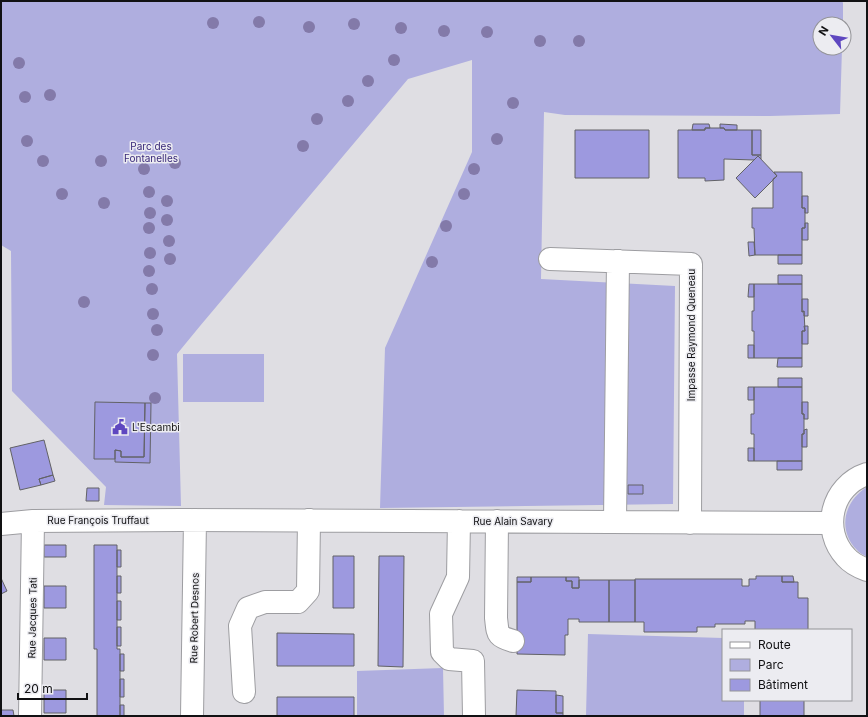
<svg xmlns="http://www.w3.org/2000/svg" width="868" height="717" font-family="Inter,sans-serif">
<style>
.green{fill:#afaedf}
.building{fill:#9d99df;stroke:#626266}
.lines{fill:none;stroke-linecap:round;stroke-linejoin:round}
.minor-casing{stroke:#9d9da1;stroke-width:24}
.minor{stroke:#fff;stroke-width:22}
.tree{fill:#837aa9}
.labels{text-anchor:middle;stroke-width:3;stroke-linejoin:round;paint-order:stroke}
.park-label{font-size:10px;fill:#382879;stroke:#ececf1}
.street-label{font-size:10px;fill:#111113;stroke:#ececf1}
.poi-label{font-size:10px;fill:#111113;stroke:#ececf1;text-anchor:start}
</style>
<rect width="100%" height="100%" fill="#dfdee3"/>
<path class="green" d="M1,1H842L843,3V24H820V48H842L840,114L770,116L565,115L544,112L541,279L675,286L673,504L380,508L385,348L472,152V60L408,79L200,326L177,354L181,506L104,505L106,487L12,391L11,251L1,245Z
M183,354H264V402H183Z
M867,487V557C864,555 859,553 857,550C837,530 844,501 867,487Z
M588,634L723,638V700H744V716H586Z
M443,668L444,716H357V671Z"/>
<path class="building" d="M693,124H709L710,128H705V130H692Z
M720,124L737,125V130H725L724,128H720Z
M705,128H724L725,130H752V155H761V159L758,156L754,160L724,159V180L705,181V178H678V130H705Z
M575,130H649V178H575Z
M752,130H761V155H752Z
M758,156L777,176L755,198L736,178Z
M774,172H802V208H805V228H802V255H755L754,228H752V208H773V179L777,176Z
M802,196H808V213H805V208H802Z
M805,223H808V240H802V228H805Z
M748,242H754L755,255L749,256Z
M778,255H802V264H778Z
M778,275H802V284H778Z
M749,284H754V297H748Z
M754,284H802V312L804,311L805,331H802V358H754V331H752V311H754Z
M802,299H808V316H804V311L802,312Z
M804,326H808V344H802V331H805Z
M748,345H754V358H748Z
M778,358H802V367H777Z
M778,378H802V387H778Z
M748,387H754V400H748Z
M754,387H802V414H804V434H802V461H754V434H751V414H754Z
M95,402L145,403L144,457H121V451L115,450V459H94Z
M802,402H808V419H804V414H802Z
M145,403H151L150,463L115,462V450L121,451V457H144Z
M807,429V447H802V434H804V430Z
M44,440L53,475L39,479L41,485L20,490L10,448Z
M748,448H754V461H748Z
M777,461H802V470H777Z
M53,475L55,481L41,485L39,479Z
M628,485H643V494H628Z
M87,488H99V501H86Z
M44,545H66V557H44Z
M94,545H117V649H120V716H97V649H94Z
M117,550H121V567H117Z
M333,556H354V608H333Z
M379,556H404L403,667L378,666Z
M117,576H121V593H117Z
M756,576H782V582H798V598H808V630H755V621H745V624H715V627H697V632H644V622H635V579H742V586H749V579H756Z
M782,576H793L794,582H782Z
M517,577H531V582H517Z
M531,577H566V581H572V588H579V580H609V622H579V619H568V635H565V655L517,654V582H531Z
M566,577H579V588H572V581H566Z
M1,578L7,591L1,594Z
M609,580H635V622H609Z
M44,586H66V608H44Z
M117,601H121V620H117Z
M117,627H121V646H117Z
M277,633L354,634V666H277Z
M44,638H66V660H44Z
M120,654H124V671H120Z
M120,679H124V697H120Z
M44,690H66V713H44Z
M517,690L556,691V713H563V716H516Z
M556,695L563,696V713H556Z
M277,697H354V716H277Z
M760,700H804V716H760Z
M120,705H124V716H120Z
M1,710H13L14,716H1Z"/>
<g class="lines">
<defs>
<path id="minor" d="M550,259L691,264L690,523
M867,474C831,486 821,530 846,557C852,564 859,567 867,570
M459,521L458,577L441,614L442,652L449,659L473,661L474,716
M497,521L496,618C498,634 496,636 513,641
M615,522L618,261
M1,524L33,521L181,520L832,523
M244,692L240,626L248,608L265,602H298L308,591L309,520
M30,716L33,521
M192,716L195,520"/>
</defs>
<use href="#minor" class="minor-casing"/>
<use href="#minor" class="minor"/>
</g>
<g class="tree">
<circle cx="259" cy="22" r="6"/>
<circle cx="213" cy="23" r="6"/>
<circle cx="354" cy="24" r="6"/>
<circle cx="309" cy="27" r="6"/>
<circle cx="401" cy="28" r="6"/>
<circle cx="444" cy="31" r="6"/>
<circle cx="487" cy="32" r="6"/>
<circle cx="540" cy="41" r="6"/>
<circle cx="579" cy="41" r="6"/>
<circle cx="394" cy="60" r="6"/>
<circle cx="19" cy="63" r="6"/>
<circle cx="368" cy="81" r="6"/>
<circle cx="50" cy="95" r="6"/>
<circle cx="25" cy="97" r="6"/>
<circle cx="348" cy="101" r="6"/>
<circle cx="513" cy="103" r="6"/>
<circle cx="317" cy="119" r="6"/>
<circle cx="497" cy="139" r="6"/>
<circle cx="27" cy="141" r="6"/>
<circle cx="303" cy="146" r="6"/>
<circle cx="43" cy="161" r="6"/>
<circle cx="101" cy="161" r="6"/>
<circle cx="175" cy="163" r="6"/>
<circle cx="144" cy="169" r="6"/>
<circle cx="474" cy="169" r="6"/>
<circle cx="149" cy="192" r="6"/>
<circle cx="62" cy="194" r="6"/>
<circle cx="464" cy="194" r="6"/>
<circle cx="167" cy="201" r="6"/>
<circle cx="104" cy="203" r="6"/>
<circle cx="150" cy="213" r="6"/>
<circle cx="167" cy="220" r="6"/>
<circle cx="446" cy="226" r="6"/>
<circle cx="149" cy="228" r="6"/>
<circle cx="169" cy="241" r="6"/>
<circle cx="150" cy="253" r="6"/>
<circle cx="170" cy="259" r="6"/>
<circle cx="432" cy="262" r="6"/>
<circle cx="149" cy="271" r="6"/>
<circle cx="152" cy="289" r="6"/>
<circle cx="84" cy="302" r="6"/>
<circle cx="153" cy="314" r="6"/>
<circle cx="157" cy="330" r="6"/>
<circle cx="153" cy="355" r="6"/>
<circle cx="155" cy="398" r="6"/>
</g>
<defs>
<symbol id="civic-bare" viewBox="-9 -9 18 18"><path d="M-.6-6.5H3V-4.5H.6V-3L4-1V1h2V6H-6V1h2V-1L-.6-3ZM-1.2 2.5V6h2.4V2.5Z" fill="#5e47c0" stroke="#ececf1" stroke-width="2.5" paint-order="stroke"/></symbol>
</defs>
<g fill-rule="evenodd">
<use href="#civic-bare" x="109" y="416" width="22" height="22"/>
</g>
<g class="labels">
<g class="park-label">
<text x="151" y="150">Parc des<tspan x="151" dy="12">Fontanelles</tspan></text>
</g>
<g class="street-label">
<text transform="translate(691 335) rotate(-90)" y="4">Impasse Raymond Queneau</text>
<text x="98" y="524">Rue François Truffaut</text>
<text x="513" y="525">Rue Alain Savary</text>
<text transform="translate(32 618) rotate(-89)" y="4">Rue Jacques Tati</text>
<text transform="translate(194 618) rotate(-89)" y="4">Rue Robert Desnos</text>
</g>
<g class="poi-label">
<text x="132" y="431">L'Escambi</text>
</g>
</g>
<rect width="868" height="717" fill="none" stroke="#111113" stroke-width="4"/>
<rect x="722" y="629" width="130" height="72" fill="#ececf1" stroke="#949498"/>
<rect x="730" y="642" width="20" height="6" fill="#ffffff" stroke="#949498"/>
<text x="758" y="649" font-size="12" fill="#111113">Route</text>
<rect x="730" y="659" width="20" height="12" fill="#afaedf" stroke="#949498"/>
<text x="758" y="669" font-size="12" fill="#111113">Parc</text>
<rect x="730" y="679" width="20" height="12" fill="#9d99df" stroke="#949498"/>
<text x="758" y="689" font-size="12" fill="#111113">Bâtiment</text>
<g transform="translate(832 36) rotate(301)"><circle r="19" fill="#ececf1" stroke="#949498"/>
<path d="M0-3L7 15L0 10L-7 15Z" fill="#5e47c0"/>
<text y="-6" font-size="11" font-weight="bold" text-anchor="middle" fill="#111113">N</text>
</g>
<path d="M18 693v6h69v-6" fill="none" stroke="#111113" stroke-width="2"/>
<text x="24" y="693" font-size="12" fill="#111113" stroke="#ececf1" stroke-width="3" paint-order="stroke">20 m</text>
</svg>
